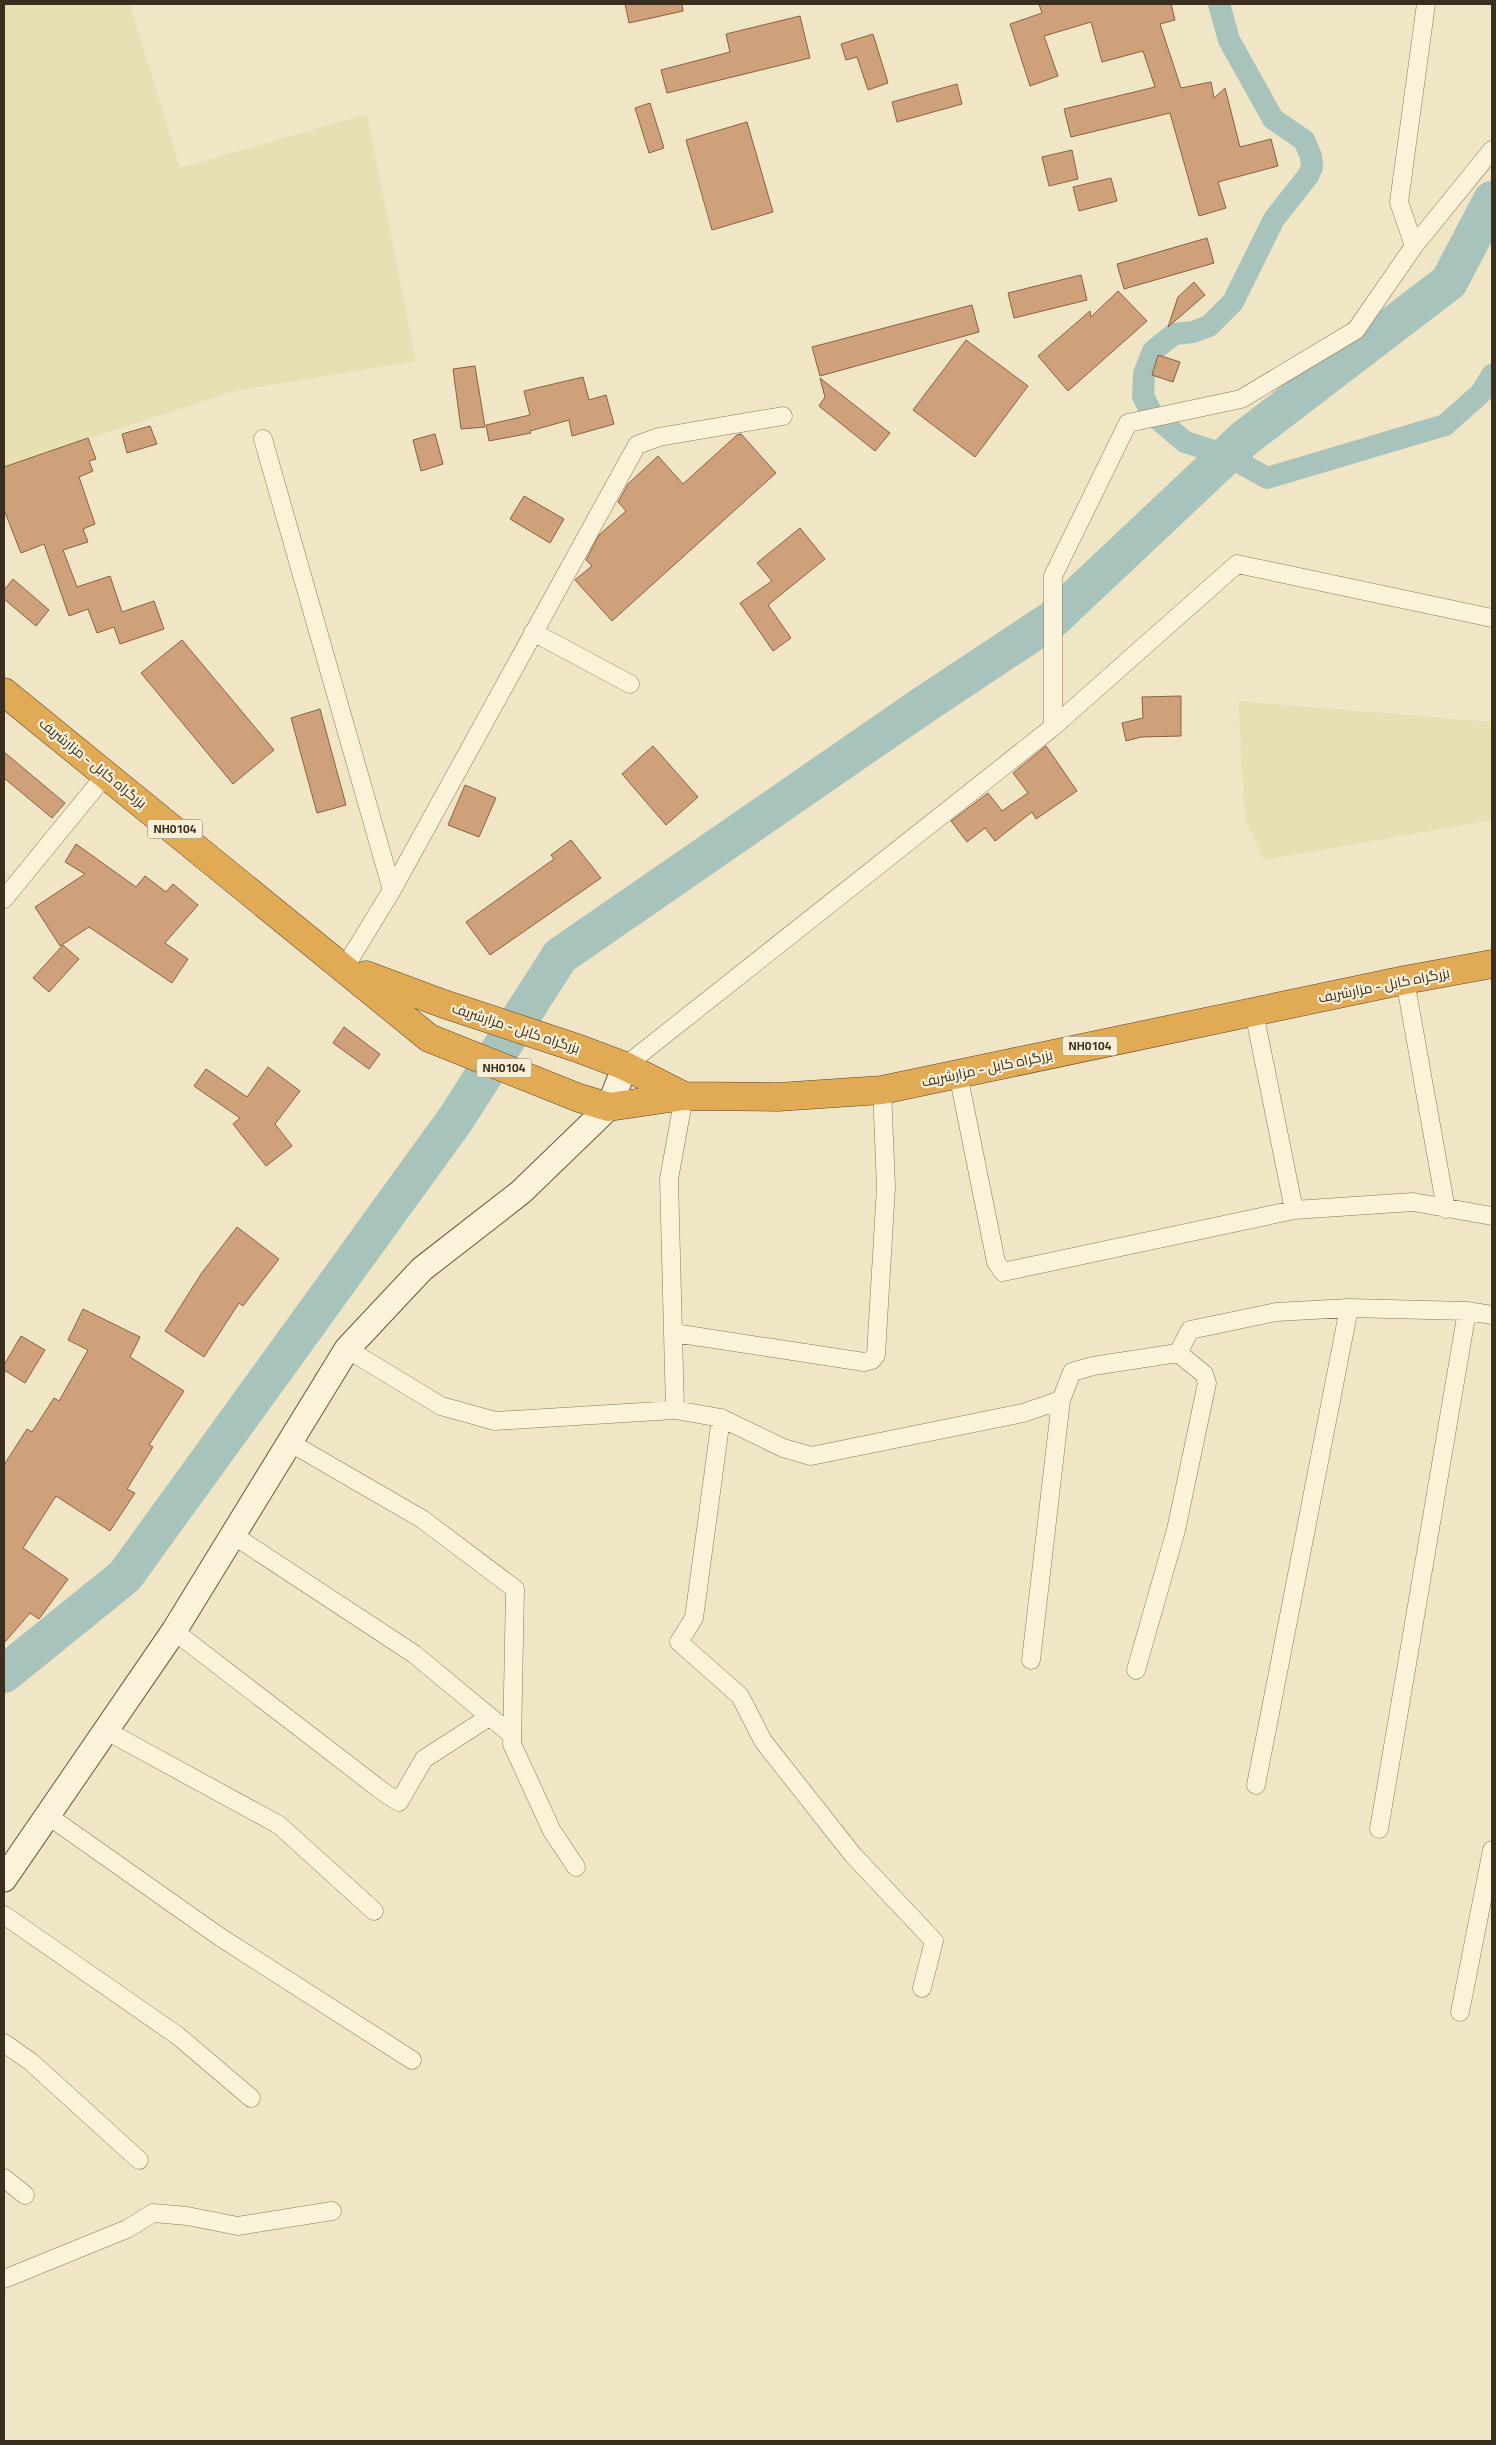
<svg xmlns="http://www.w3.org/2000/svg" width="1496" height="2445" font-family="Georgia,Cairo,serif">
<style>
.farmland{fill:#e6e0b2}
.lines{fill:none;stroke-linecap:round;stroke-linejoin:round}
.canal{stroke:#a7c3bc;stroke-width:22}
.river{stroke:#a7c3bc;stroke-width:38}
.building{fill:#cfa17a;stroke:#8b613f}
.street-casing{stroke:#8b775a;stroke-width:19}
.secondary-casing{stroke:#6d583d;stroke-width:27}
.highway-casing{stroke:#59442e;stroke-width:29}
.street{stroke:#faf2d9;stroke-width:18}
.secondary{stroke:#faf2d9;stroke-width:25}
.highway{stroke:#e1aa54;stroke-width:28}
.labels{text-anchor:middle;stroke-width:4.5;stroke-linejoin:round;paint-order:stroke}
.shield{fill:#f7efd5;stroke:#736856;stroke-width:1}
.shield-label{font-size:12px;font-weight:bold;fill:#3b2e1f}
.street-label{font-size:14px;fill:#3b2e1f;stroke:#f7efd5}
</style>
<rect width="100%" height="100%" fill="#f0e5c5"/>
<path class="farmland" d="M4,4H130L180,168L367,114L416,361L235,391L4,466Z
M1238,701L1492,722V820L1264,860L1245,818Z"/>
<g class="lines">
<path class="canal" d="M1219,4L1229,40L1273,119L1304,140L1311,156L1312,167L1308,176L1274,219L1233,302L1209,326L1193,332L1174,334L1153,351L1144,374L1143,396L1152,414L1185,442L1226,455L1267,478L1445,425L1481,393L1492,375"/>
<path class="river" d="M4,1674L125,1576L455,1120L560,956L922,706L1053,619L1245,438L1449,282L1492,200"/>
</g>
<path class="building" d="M625,4H682L683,11L629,23Z
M1039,4H1171L1175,20L1160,24L1181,88L1211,82L1214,98L1225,88L1240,147L1271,139L1278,166L1218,182L1226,208L1199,216L1170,113L1071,137L1064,109L1155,87L1143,51L1102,62L1091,22L1044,36L1058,76L1030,86L1010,24L1042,13Z
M800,16L810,58L667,93L661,70L730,52L726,34Z
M873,34L888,83L868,90L857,57L846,60L841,44Z
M957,84L962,104L897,122L892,102Z
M650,103L664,148L649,153L635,108Z
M747,122L773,212L712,230L686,140Z
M1072,150L1078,179L1049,186L1042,157Z
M1111,178L1117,201L1079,211L1073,187Z
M1207,238L1214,263L1124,289L1117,264Z
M1081,275L1087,300L1014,318L1008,293Z
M1194,282L1205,295L1168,327L1178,297Z
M1118,291L1147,321L1068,391L1038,356L1090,311L1091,317Z
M972,305L979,332L820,376L812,347Z
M966,340L1028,386L975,457L913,410Z
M1158,355L1180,362L1173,382L1152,375Z
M475,366L485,427L461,429L453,369Z
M583,377L589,400L606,395L614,424L572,436L569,420L530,431L531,433L489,441L486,425L530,415L524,391Z
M820,378L890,433L875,451L819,406L825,397Z
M150,426L157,444L127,453L122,434Z
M435,434L443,464L421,471L413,440Z
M741,434L776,473L612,621L575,580L592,566L586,560L599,535L626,511L618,502L628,484L658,456L683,484L737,435Z
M88,438L96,459L89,461L93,471L79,477L95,524L83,529L88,542L63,550L77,587L110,576L122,612L154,601L164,629L120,644L114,627L97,633L88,609L69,616L44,544L21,553L4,510V467Z
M524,496L564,519L550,543L510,519Z
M800,528L825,559L768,605L791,638L773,651L740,603L772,581L757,563Z
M13,579L49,610L36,626L4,599V590Z
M182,640L274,750L233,784L141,673Z
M1181,696V736L1141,737L1126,741L1122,723L1143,718L1142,697Z
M320,709L346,805L317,813L291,718Z
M653,746L698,797L666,825L622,774Z
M1046,746L1077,791L1036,819L1032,812L995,841L985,828L967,842L951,821L988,793L1002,811L1028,793L1013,773Z
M4,752L65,803L52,818L4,778Z
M465,785L496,798L479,837L448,825Z
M571,840L601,878L490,955L466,922L554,859L551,855Z
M76,844L136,887L145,876L166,892L173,884L198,905L165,943L188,959L172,983L89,927L60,946L35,907L85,874L65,862Z
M63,945L79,959L49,992L33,978Z
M344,1027L380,1054L369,1069L333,1043Z
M268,1067L300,1091L275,1124L292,1146L266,1166L233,1124L240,1118L194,1086L206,1069L247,1097Z
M237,1227L279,1259L243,1306L239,1303L204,1357L165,1331L201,1274Z
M83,1309L140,1337L130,1357L184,1391L149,1445L153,1447L127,1489L135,1493L110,1531L56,1496L23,1548L68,1579L39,1619L30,1613L4,1643V1465L27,1429L32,1432L54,1398L59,1401L88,1350L68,1340Z
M21,1336L45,1350L25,1383L4,1370V1365Z"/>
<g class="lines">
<defs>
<path id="street" d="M1414,246L1399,202L1426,4
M263,439L392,890
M533,632L630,684
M1053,727V576L1128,423L1241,399L1356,330L1414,246L1492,150
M4,899L107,773
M345,967L392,890L637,445L659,437L783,416
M1405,980L1446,1209
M1254,1012L1294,1210
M625,1066L1053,727L1237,564L1492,618
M958,1074L996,1262L1003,1272L1294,1210L1413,1202L1492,1216
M674,1333L864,1362L872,1360L876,1355L886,1187L882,1090
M347,1349L441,1406L495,1421L675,1410L721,1418L783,1448L811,1456L1023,1413L1061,1400L1072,1372L1093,1366L1178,1353L1190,1330L1276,1312L1349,1308L1467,1311L1492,1315
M675,1410L669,1179L684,1096
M721,1418L694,1618L679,1642L740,1696L763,1741L853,1855L934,1941L922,1988
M289,1442L422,1519L515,1589L512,1744L552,1831L576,1867
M233,1535L414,1654L512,1735
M174,1631L386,1794L399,1802L424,1759L489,1717
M1031,1660L1061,1400
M1136,1670L1176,1530L1207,1383L1204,1374L1178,1353
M105,1730L279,1825L374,1911
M1256,1785L1349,1308
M47,1815L220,1937L412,2060
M1379,1829L1467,1311
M4,1915L178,2036L251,2098
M1460,2012L1492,1850
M4,2043L31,2062L139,2160
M4,2178L25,2195
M4,2279L127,2229L153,2213L187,2216L238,2226L332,2211"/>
<path id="secondary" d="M4,1879L174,1631L347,1349L422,1269L521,1192L609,1107L625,1066"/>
<path id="highway" d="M4,692L429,1038L579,1098L609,1107L684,1096L778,1097L882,1090L1405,980L1492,964
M366,975L444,1004L577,1048L625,1066L684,1096"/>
</defs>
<use href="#street" class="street-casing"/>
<use href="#secondary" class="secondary-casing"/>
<use href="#highway" class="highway-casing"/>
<use href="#street" class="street"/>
<use href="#secondary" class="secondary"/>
<use href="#highway" class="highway"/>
</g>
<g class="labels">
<g class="shield">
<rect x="147.5" y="819.5" width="55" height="19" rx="4"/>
<rect x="1062.5" y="1036.5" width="55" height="19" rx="4"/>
<rect x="476.5" y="1058.5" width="55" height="19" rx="4"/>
</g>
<g class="shield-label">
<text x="175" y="833">NH0104</text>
<text x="1090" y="1050">NH0104</text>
<text x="504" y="1072">NH0104</text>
</g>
<g class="street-label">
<text transform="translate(93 763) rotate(39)" y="5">بزرگراه کابل - مزارشریف</text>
<text transform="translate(1384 985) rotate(-11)" y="5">بزرگراه کابل - مزارشریف</text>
<text transform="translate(516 1028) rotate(18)" y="5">بزرگراه کابل - مزارشریف</text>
<text transform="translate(987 1068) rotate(-12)" y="5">بزرگراه کابل - مزارشریف</text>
</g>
</g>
<rect width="1496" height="2445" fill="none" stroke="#3b2e1f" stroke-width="10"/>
</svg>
